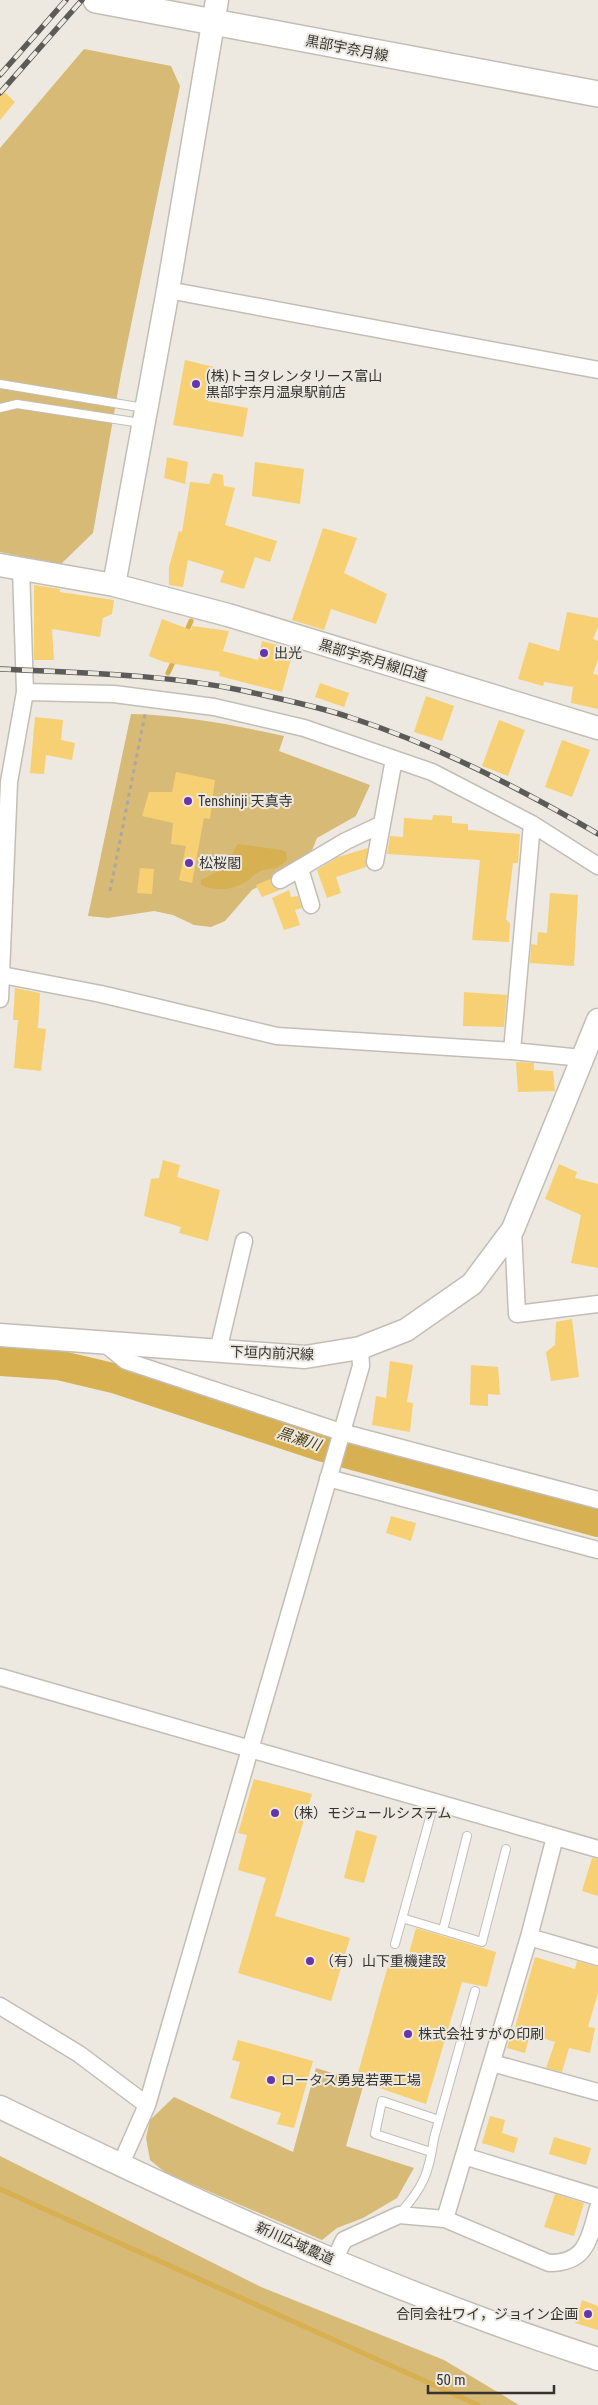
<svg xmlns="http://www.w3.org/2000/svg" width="598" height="2405" font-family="'Roboto Condensed','Noto Sans JP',sans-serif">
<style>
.green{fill:#d6ba76}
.water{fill:#d6b051}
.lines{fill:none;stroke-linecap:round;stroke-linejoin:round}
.stream{stroke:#d6b051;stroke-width:5}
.river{stroke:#d6b051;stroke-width:30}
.building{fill:#f6d072}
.lane-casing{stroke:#c2beb6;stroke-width:10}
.street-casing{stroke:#c2beb6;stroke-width:19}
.secondary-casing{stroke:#c2beb6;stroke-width:25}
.primary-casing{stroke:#c2beb6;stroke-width:28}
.path{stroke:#aba8a1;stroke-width:3;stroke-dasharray:4 4;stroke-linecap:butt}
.lane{stroke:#fff;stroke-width:8}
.street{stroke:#fff;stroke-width:16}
.secondary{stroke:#fff;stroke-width:22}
.primary{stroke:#fff;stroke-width:25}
.rail-casing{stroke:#5d5b57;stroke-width:5.5}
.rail{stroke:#ede9e0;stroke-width:4;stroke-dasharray:11;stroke-linecap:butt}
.poi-dot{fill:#6635ac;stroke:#ede9e0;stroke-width:2}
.labels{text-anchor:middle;stroke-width:4;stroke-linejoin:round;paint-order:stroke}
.street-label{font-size:14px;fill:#343330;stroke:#ede9e0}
.poi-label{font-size:14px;fill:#343330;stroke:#ede9e0;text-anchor:start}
.water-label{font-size:15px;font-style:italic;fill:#4c3d14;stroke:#ede9e0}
</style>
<rect width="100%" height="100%" fill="#ede9e0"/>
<path class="green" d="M84,49L171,66L180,86L121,374L93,533L61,564L0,552V148Z
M131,714C183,715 233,725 284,736L279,751L370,785L356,816L317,838L311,853L290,869L252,890L225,921L211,927L194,925L173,915L154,911L108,918L88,916Z
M316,2068L364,2083L346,2146L414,2168L397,2198L363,2218L337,2228L322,2240L166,2173L150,2160L146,2138L150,2120L174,2097L293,2152Z
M0,2156L261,2287L444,2360L519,2405H0Z"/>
<path class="water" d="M238,844L281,850L286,852L287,860C274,872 272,866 259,872C255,873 252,877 250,879C235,890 217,892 201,885V880L223,869Z"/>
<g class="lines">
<path class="stream" d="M185,635L191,621
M168,673L175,658
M0,2189L478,2405"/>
<path class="river" d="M0,1361L58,1365L117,1379L320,1446L598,1522"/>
</g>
<path class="building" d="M0,88L15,102L0,120Z
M185,360L214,367L208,401L248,408L243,437L173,425Z
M167,457L188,462L185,484L164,478Z
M255,462L304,469L300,504L252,496Z
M213,473L223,475L224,486L235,488L225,525L277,541L270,562L255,557L244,589L220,582L224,571L188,560L183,587L169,585V567L179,531L182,532L190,482L209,484Z
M323,528L357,538L344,573L387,594L376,624L331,609L324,630L292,620Z
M34,585L60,589V592L114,600L112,614L103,618L100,637L52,629L54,660H34Z
M567,612L598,618V627L593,639L598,641V659L593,674L598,675V709L571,703L573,687L544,682L543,686L518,679L529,642L559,651Z
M162,619L191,630L192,626L229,631L223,651L258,660L262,641L282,646V648L293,652L282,692L219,676L220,672L164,662L149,656Z
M320,683L349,693L344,707L315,697Z
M426,696L454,706L442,741L414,732Z
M35,717L63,720L61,740L75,743L72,760L46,755L44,774L30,773Z
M499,720L525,730L508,776L482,766Z
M562,740L590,750L572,797L545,787Z
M176,772L215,780L210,819L204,818L192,883L179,880L186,846L171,844L173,823L142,816L149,792H172Z
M433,815L452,816V823L468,824V830L520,834L518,863H513L506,919L510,924L509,942L472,940L480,860L387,854L390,836L403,837L404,818L432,820Z
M368,848L366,867L336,877L341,893L327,898L317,870L338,857Z
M140,868L154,869L152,894L137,893Z
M270,879L272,885L280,890L262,897L256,885Z
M289,890L291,897L298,896L302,908L295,910L300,925L284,930L272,898Z
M550,893L578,895L574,966L530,963L531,944L537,945L538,932L547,933Z
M15,988L40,993L38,1028L46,1029L41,1071L14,1068L18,1020H13Z
M464,992L507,995L504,1027L463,1026Z
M516,1062L534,1063V1070L553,1071L555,1091L518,1092Z
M163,1160L180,1165L177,1177L220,1190L208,1241L179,1233L181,1227L144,1216L151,1179L159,1178Z
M559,1164L577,1172L575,1178L598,1184V1268L571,1263L581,1215L545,1199Z
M572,1319L579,1377L551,1381L546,1352L555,1345L556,1322Z
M390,1361L413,1365L407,1402L413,1403L410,1432L372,1425L376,1396L386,1398Z
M471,1365L498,1367L500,1395L488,1394V1406L470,1405Z
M391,1516L416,1523L411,1541L386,1533Z
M254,1779L312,1794L275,1916L350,1938L331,2001L238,1973L266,1878L238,1870L247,1835L238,1833Z
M356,1830L377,1836L364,1883L344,1878Z
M592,1858L598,1859V1896L582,1891Z
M416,1928L496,1952L487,1987L462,1982L426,2104L356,2080L391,1955L407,1960Z
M535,1957L575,1969L577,1961L598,1967V1993L588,2027L595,2028L590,2053L569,2048L562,2072L546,2068L555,2042L530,2034L525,2053L507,2048L511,2033L513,2034Z
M238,2040L313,2061L294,2128L277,2124L281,2113L230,2098L240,2062L232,2060Z
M490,2116L505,2120L502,2133L518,2138L514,2153L482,2143Z
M554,2137L591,2148L586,2165L549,2154Z
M555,2194L584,2203L574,2236L544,2227Z
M582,2300L598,2306V2330L575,2323Z"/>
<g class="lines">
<defs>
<path id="lane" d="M0,384L144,408
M0,408L17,404L141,423
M402,1918L482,1942L506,1849
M443,1930L467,1836
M395,1944L434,1803
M431,2152L375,2134L382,2101L439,2120
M400,2213C424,2187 429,2172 434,2138L475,1991"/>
<path id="street" d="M168,290L598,370
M25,692L114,694L214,707L304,728L432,772L532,824L598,866
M375,862L394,759
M300,869L311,905
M280,880L346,841L380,825
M2,975L101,994L277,1036L512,1051L582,1058
M0,999L9,782L25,692L21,568
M512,1051L532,824
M513,1229L517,1314L598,1304
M104,1343L126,1361L341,1432L598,1500
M218,1351L244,1241
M328,1478L598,1550
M0,1677L598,1849
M529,1937L598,1957
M0,2006L79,2054L147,2105
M492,2063L598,2092
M464,2156L598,2197
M120,2166L147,2105L361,1366L360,1348
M445,2219L529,1937L555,1837
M334,2260L344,2240L399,2215L445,2219L549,2263C587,2263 589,2239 598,2208"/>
<path id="secondary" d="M0,565L114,585L228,615L598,728
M114,585L168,290L217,0
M0,1335L305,1357L360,1348L406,1330L472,1284L513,1229L598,1020
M0,2107C157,2183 316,2258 480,2318C519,2333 559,2346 598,2359"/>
<path id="primary" d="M96,0L598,94"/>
</defs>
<use href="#lane" class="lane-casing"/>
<use href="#street" class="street-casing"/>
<use href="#secondary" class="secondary-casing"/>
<use href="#primary" class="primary-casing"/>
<path class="path" d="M110,891L145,714"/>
<use href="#lane" class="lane"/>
<use href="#street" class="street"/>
<use href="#secondary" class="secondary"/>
<use href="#primary" class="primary"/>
<defs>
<path id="rail" d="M0,75L66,0
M0,93L82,0
M0,669C82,673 165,674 245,691C280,699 318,706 352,718C438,746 520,788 598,834"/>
</defs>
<use href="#rail" class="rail-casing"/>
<use href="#rail" class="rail"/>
</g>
<g class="poi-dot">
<circle cx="196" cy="384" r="5"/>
<circle cx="264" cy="653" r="5"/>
<circle cx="188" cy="801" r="5"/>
<circle cx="189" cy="863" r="5"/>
<circle cx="275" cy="1813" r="5"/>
<circle cx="310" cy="1961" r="5"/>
<circle cx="408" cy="2034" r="5"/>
<circle cx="271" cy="2080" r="5"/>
<circle cx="588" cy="2314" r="5"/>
</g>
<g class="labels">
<g class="street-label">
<text transform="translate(347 48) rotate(11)" y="5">黒部宇奈月線</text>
<text transform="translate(373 660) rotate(17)" y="5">黒部宇奈月線旧道</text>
<text transform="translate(272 1353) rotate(2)" y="5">下垣内前沢線</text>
<text transform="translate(295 2243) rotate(24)" y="5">新川広域農道</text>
</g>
<g class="poi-label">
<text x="206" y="381">(株)トヨタレンタリース富山<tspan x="206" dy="16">黒部宇奈月温泉駅前店</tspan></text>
<text x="274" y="658">出光</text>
<text x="198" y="806">Tenshinji 天真寺</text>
<text x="199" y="868">松桜閣</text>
<text x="285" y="1818">（株）モジュールシステム</text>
<text x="320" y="1966">（有）山下重機建設</text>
<text x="418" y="2039">株式会社すがの印刷</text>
<text x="281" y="2085">ロータス勇晃若栗工場</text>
<text x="578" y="2319" text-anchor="end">合同会社ワイ，ジョイン企画</text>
</g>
<g class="water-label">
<text transform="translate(299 1439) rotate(18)" y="5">黒瀬川</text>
</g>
</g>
<path d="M428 2385v8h126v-8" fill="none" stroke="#343330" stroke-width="2.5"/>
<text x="436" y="2385" font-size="15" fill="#343330" stroke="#ede9e0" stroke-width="4" paint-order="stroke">50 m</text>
</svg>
